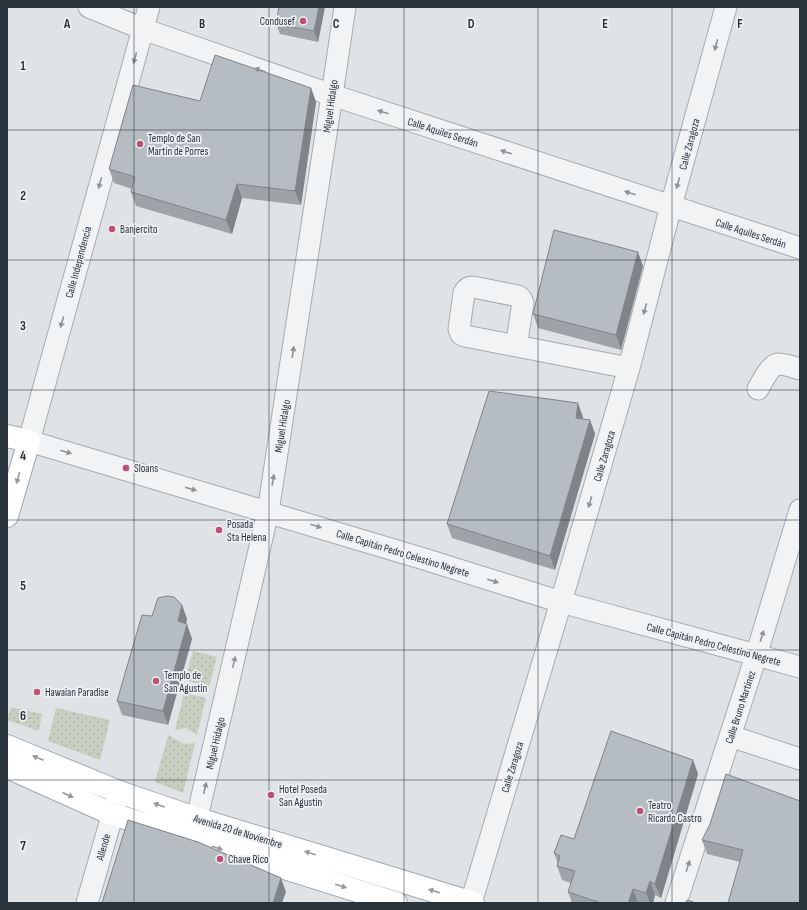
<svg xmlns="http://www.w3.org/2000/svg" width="807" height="910" font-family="'Sofia Sans Condensed',sans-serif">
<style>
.park{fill:url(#park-dots)}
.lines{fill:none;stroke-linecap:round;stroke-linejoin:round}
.minor-casing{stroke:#a5abaf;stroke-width:23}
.major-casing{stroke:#9fa9b0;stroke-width:24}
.minor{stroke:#f1f3f5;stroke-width:21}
.major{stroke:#fff;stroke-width:22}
.wall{fill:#9da3a7}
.shaded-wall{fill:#7f8488}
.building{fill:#b6bdc2;stroke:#7f8488}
.oneway{fill:#8d9398}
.oneway2{fill:#94999d}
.grid{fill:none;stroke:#29333b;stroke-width:1;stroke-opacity:0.55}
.poi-dot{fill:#be5172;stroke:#eef1f4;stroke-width:1.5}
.labels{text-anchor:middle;stroke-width:3.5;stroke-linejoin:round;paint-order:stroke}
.poi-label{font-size:11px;fill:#29333b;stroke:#eef1f4;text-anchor:start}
.street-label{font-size:11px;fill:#29333b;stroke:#eef1f4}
.grid-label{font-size:13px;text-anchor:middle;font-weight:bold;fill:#29333b;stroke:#eef1f4;stroke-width:3.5;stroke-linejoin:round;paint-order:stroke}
</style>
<defs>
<pattern id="park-dots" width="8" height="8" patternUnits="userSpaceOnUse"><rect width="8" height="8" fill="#c7cfc1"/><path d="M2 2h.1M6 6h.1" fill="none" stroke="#abb2a7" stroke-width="1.8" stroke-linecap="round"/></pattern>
</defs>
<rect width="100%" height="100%" fill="#dfe3e6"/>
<path class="park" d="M193,651L217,657L209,687L185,680Z
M184,693L206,698L197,735L186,728L175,730Z
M11,707L42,714L39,731L7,720Z
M56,708L110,720L100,760L48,741Z
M168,735L184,744L195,743L183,793L155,782Z"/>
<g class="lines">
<defs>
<path id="minor" d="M89,7L143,29L332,95L800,248
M149,7L29,441L424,559L561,602L800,667
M516,346L523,303C522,299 521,298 518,296L473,287C468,287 466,289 464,293L459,329L461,334L465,336L629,368
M758,389C762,382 770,365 778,364C785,364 793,367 800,369
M730,736L800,759
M193,835L268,512L332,95L345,7
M87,903L119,792
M471,903L561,602L629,368L671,206L726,7
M676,903L756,656L800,510"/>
<path id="major" d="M7,436L29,441L7,516
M7,746L119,792L198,819L473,903
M7,767L112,814L396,903"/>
</defs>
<use href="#minor" class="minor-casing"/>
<use href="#major" class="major-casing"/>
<use href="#minor" class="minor"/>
<use href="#major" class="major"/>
</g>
<path class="wall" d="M279,7H325L318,42L280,34L276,24Z
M311,88L316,102L301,205L242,198L232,234L136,206L131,192L132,189L114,183L109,169L200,101Z
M643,266L621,350L538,328L533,314Z
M583,417V419L590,420L595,434L555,570L452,538L447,524Z
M182,605L187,619L186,624L192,639L168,725L122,715L117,701L152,616Z
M693,760L698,774L661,898L655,895L653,903H572L568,892L571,883L562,880L557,866L558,864L554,853L574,839Z
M800,801L740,862L707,854L702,840Z"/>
<path class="shaded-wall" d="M319,7H325L318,42L314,31Z
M311,88L316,102L301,205L295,191Z
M237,184L242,198L232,234L226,220Z
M638,252L643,266L621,350L616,335Z
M578,403L583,417L581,432L576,418Z
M590,420L595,434L555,570L550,556Z
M182,605L187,619L183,636L178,621Z
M187,624L192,639L168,725L163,711Z
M693,760L698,774L661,898L655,884Z
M281,878L286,892L282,903H273Z
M650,881L655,895L653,903H650L646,893Z
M633,889L638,903H628Z"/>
<path class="building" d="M279,7H319L314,31L276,24Z
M215,55L311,88L295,191L237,184L226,220L131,192L135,177L109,169L133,85L200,101Z
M554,230L638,252L616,335L533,314Z
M489,391L578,403L576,418L590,420L550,556L447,524Z
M167,596L174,597L182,605L178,621L187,624L163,711L117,701L142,615L152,616L158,598Z
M611,731L693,760L655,884L650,881L646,893L633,889L628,903H601L568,892L575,871L557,866L560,856L554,853L561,835L574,839Z
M726,774L800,801V903H728L743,850L702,840L710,824Z
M128,820L198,842L281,878L273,903H102Z
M687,900L696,903H686Z"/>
<defs><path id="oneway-solid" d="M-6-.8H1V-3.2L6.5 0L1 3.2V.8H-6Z"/></defs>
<g class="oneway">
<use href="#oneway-solid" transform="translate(716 45) rotate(105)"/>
<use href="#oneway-solid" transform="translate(135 58) rotate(105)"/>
<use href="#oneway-solid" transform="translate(260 70) rotate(-161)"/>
<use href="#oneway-solid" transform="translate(383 112) rotate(-162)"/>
<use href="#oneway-solid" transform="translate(506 152) rotate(-162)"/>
<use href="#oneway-solid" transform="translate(100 183) rotate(105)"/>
<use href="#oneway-solid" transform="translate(678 183) rotate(105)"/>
<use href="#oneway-solid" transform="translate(630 193) rotate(-162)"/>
<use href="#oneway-solid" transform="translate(645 309) rotate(105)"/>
<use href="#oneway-solid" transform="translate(62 322) rotate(105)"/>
<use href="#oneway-solid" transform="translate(293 352) rotate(-81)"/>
<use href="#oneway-solid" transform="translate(66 452) rotate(16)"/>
<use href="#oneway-solid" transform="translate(273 480) rotate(-81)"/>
<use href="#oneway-solid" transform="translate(191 489) rotate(16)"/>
<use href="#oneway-solid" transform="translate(590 502) rotate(106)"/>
<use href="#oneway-solid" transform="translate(316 526) rotate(17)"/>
<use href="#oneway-solid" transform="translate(493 581) rotate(18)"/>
<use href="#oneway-solid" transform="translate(762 636) rotate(-73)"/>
<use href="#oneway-solid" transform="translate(234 662) rotate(-77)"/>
<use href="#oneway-solid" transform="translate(205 788) rotate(-77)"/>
<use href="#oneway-solid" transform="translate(688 866) rotate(-72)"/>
</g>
<g class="oneway2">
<use href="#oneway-solid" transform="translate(18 478) rotate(106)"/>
<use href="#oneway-solid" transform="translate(38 758) rotate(-158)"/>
<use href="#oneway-solid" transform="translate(68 795) rotate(24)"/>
<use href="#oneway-solid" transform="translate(159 805) rotate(-161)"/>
<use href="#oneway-solid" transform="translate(217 848) rotate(17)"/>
<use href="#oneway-solid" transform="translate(310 853) rotate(-163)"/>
<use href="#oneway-solid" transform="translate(341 886) rotate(17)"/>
<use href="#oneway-solid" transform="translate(434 891) rotate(-163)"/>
</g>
<path class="grid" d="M134,7V903M269,7V903M404,7V903M538,7V903M672,7V903M7,130H800M7,260H800M7,390H800M7,520H800M7,650H800M7,780H800"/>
<g class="poi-dot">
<circle cx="303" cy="21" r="4"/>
<circle cx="140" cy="144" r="4"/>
<circle cx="112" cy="229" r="4"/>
<circle cx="126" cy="468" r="4"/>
<circle cx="219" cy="530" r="4"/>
<circle cx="156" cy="681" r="4"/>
<circle cx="37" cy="692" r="4"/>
<circle cx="271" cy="795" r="4"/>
<circle cx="640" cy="811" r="4"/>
<circle cx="220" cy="859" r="4"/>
</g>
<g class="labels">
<g class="poi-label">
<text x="295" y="25" text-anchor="end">Condusef</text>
<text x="148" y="142">Templo de San<tspan x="148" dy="13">Martín de Porres</tspan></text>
<text x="120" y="233">Banjercito</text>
<text x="134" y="472">Sloans</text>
<text x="227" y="528">Posada<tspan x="227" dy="13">Sta Helena</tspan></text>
<text x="164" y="679">Templo de<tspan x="164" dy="13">San Agustin</tspan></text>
<text x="45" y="696">Hawaian Paradise</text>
<text x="279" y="793">Hotel Poseda<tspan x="279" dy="13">San Agustin</tspan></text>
<text x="648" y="809">Teatro<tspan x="648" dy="13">Ricardo Castro</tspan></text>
<text x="228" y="863">Chave Rico</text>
</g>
<g class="street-label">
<text transform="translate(330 106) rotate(-82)" y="4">Miguel Hidalgo</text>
<text transform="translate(443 132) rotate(18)" y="4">Calle Aquiles Serdán</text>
<text transform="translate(689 144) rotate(-75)" y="4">Calle Zaragoza</text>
<text transform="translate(751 233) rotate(18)" y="4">Calle Aquiles Serdán</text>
<text transform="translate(78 262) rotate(-75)" y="4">Calle Independencia</text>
<text transform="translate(282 426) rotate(-81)" y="4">Miguel Hidalgo</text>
<text transform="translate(604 456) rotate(-74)" y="4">Calle Zaragoza</text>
<text transform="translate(403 553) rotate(17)" y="4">Calle Capitán Pedro Celestino Negrete</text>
<text transform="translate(714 644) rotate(15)" y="4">Calle Capitán Pedro Celestino Negrete</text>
<text transform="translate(740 707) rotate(-72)" y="4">Calle Bruno Martínez</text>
<text transform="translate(215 743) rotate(-77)" y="4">Miguel Hidalgo</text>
<text transform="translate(512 767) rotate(-73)" y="4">Calle Zaragoza</text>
<text transform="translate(238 831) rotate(17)" y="4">Avenida 20 de Noviembre</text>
<text transform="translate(103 847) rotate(-74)" y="4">Allende</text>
</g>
</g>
<g class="grid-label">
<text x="67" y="28">A</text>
<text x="202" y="28">B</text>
<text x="336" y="28">C</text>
<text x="471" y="28">D</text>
<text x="605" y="28">E</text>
<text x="740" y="28">F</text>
<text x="23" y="70">1</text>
<text x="23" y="200">2</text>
<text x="23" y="330">3</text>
<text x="23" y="460">4</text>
<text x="23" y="590">5</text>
<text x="23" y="720">6</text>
<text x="23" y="850">7</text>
</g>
<rect width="807" height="910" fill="none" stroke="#29333b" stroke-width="16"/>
</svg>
